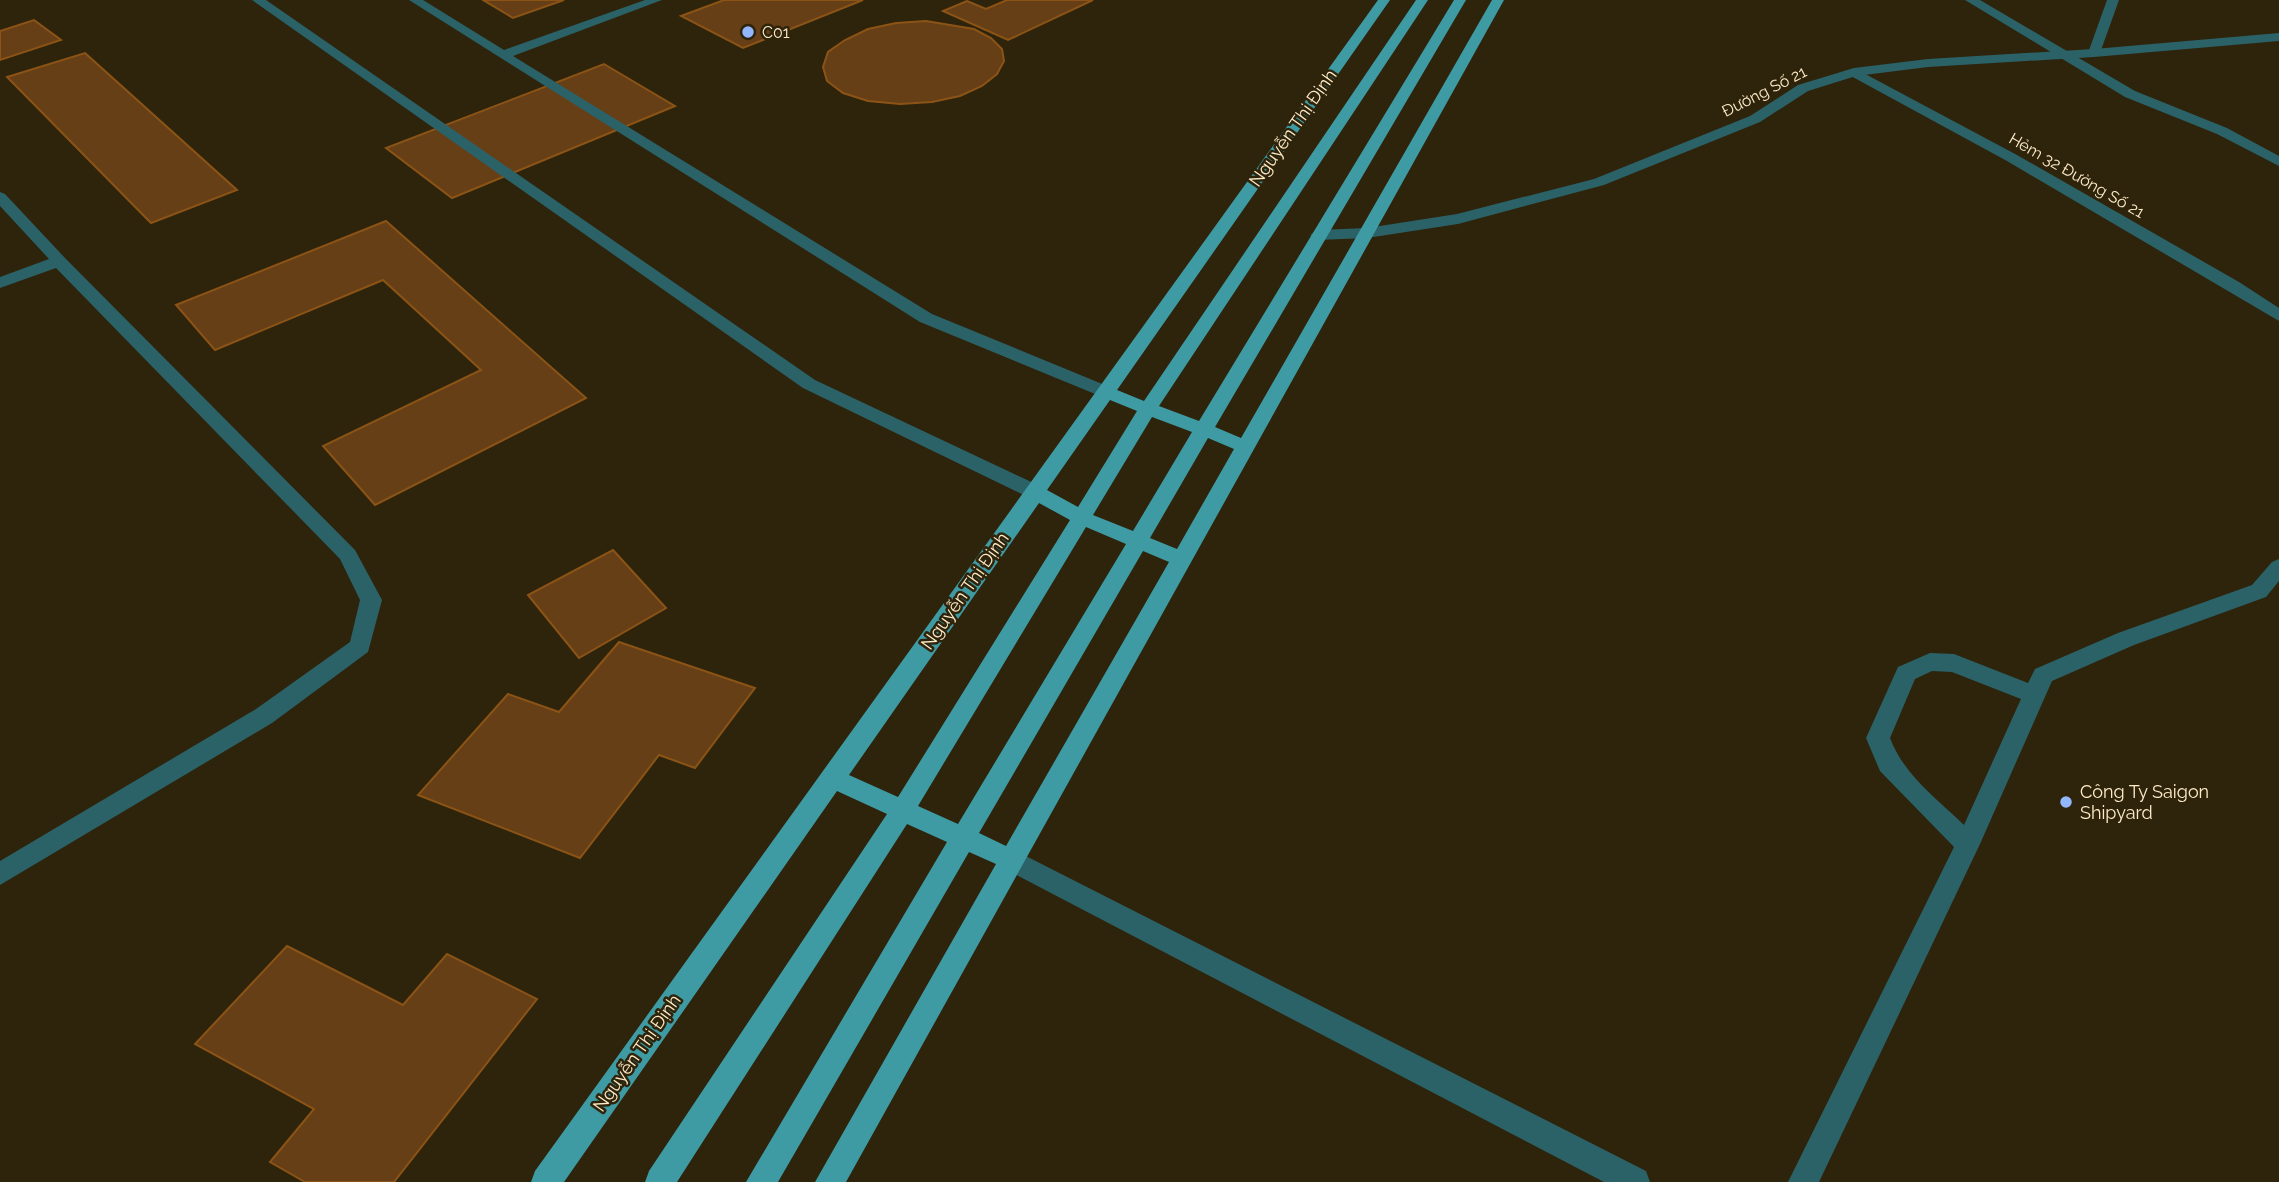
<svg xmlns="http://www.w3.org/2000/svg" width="2279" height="1182" font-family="Raleway,sans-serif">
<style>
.building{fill:#673f16;stroke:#8b5416;stroke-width:2}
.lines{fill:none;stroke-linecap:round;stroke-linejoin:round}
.lane{fill:#2b6267;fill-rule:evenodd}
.street{fill:#2b6267;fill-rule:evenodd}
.primary{fill:#3e9ba3;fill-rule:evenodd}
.poi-dot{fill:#93b7fd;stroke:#2e230b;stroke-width:2.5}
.labels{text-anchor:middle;stroke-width:5;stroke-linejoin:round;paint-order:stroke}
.far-poi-label{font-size:16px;fill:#feebc7;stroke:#2e230b;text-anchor:start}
.far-street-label{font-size:16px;fill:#feebc7;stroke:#2e230b}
.street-label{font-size:18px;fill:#feebc7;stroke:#2e230b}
.poi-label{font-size:18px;fill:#feebc7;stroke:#2e230b;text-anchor:start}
</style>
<rect width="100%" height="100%" fill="#2e230b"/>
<path class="building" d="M483,0H564L513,18Z
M724,0H863L743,48L681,16Z
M1007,0H1093L1008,40L943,11L967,1L986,9Z
M34,20L61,40L0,60V31Z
M926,21L974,29L991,38L1002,49L1004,61L997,74L982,86L960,96L932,102L900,104L868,101L843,93L827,81L823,67L828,52L845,40L868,29L896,23Z
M85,53L237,190L151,223L7,77Z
M604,64L675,106L452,198L386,148Z
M386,221L586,398L375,505L323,446L481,370L383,280L215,350L176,305Z
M613,550L666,608L579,658L528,595Z
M619,642L755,688L695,768L659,755L580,858L418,795L508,694L559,712Z
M287,946L403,1005L447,954L537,999L394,1182H305L270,1162L314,1109L195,1044Z"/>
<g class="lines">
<path class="lane" d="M1965,0H1980L2135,91L2227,128L2279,156V166L2217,134L2125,97Z
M2107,0H2119L2100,53L2099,56H2089L2088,53Z
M1854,68L2017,155L2239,282L2279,308V321L2007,161L1849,75L1847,72Z
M0,192L5,194L65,258L355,550L382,600L368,652L272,723L0,885V861L256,709L350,642L360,600L340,559L56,268L0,288V277L49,259L0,206Z
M2279,559V581L2266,597L2134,645L2052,681L1980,844L1819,1182H1788L1954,847L1880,771L1866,738L1898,667L1930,653L1954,654L2028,683L2035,669L2118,633L2252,585L2272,562ZM1932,671L1952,672L2021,699L1964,825C1936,798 1904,775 1890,738L1915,679Z
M1012,849L1646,1171L1650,1182H1604L1003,868L999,860L1003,852Z"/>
<path class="street" d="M252,0H266L815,380L1042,487L1045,492L1042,497H1028L803,388Z
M409,0H423L504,50L645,0H662L513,56L932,314L1112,388L1115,392L1112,396H1100L920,322Z
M2279,33V41L2094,57L1928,67L1856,76L1808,91L1760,122L1604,185L1458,224L1367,238L1318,240L1310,235L1318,230L1367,228L1457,214L1594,179L1750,116L1798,85L1854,68L1928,59L2094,49Z"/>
<path class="primary" d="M1378,0H1390L1117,390L1144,401L1416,0H1428L1159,406L1199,421L1454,0H1466L1215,427L1241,438L1492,0H1504L846,1182H815L996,864L969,852L778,1182H746L947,842L907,824L677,1182H645L649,1171L887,814L837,791L564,1182H531L535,1171ZM1110,400L1137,411L1078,507L1047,490ZM1152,417L1192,432L1133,531L1093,515ZM1208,438L1234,449L1177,549L1150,538ZM1039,503L1070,520L898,797L849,775ZM1086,527L1126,544L958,824L918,806ZM1143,551L1169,562L1006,846L979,833Z"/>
</g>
<g class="poi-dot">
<circle cx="748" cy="32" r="7"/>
<circle cx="2066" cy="802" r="7"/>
</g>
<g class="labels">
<g class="far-poi-label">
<text x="762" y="38">C01</text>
</g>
<g class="far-street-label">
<text transform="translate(1764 91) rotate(-27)" y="6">Đường Số 21</text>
<text transform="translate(2077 175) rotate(30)" y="6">Hẻm 32 Đường Số 21</text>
</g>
<g class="street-label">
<text transform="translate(1293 128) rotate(-55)" y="6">Nguyễn Thị Định</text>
<text transform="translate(965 591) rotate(-55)" y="6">Nguyễn Thị Định</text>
<text transform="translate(637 1053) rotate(-55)" y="6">Nguyễn Thị Định</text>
</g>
<g class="poi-label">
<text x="2080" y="798">Công Ty Saigon<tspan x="2080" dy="21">Shipyard</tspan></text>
</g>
</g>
</svg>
